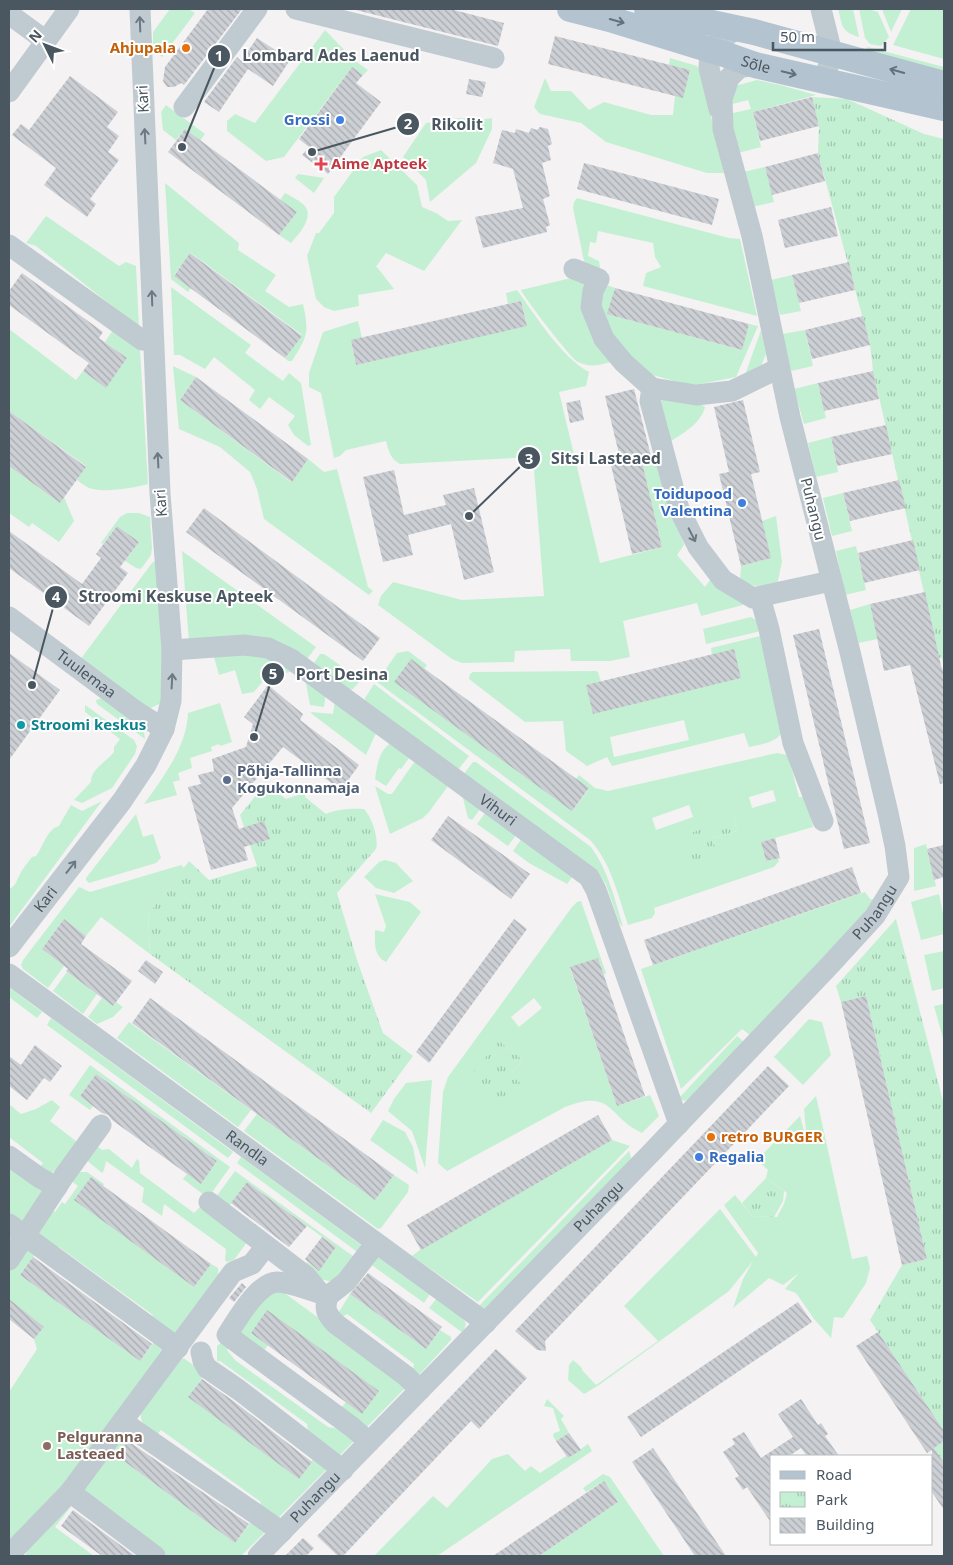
<svg xmlns="http://www.w3.org/2000/svg" width="953" height="1565" font-family="'Noto Sans',sans-serif">
<style>
.green{fill:#c3f0d3;fill-rule:evenodd}
.park{fill:url(#park-tufts)}
.building{fill:url(#building-back-hatch)}
.lines{fill:none;stroke-linecap:round;stroke-linejoin:round}
.minor{stroke:#c0cad1;stroke-width:21}
.major{stroke:#b3c3d0;stroke-width:26}
.oneway{stroke:#64717c}
.oneway2{stroke:#6d7982}
.food-dot{fill:#e8710a;stroke:#fff;stroke-width:2}
.shop-dot{fill:#3f7fe0;stroke:#fff;stroke-width:2}
.health-dot{fill:#e0444e;stroke:#fff;stroke-width:2}
.culture-dot{fill:#0f9aa8;stroke:#fff;stroke-width:2}
.service-dot{fill:#5c6f8a;stroke:#fff;stroke-width:2}
.education-dot{fill:#8d6e63;stroke:#fff;stroke-width:2}
.labels{text-anchor:middle;stroke-width:4;stroke-linejoin:round;paint-order:stroke}
.food-label{font-size:15px;font-weight:bold;fill:#c56008;stroke:#fff;text-anchor:end}
.street-label{font-size:15px;fill:#4a5660;stroke:#fff}
.shop-label{font-size:15px;font-weight:bold;fill:#366cbe;stroke:#fff;text-anchor:end}
.health-label{font-size:15px;font-weight:bold;fill:#be3a42;stroke:#fff;text-anchor:start}
.culture-label{font-size:15px;font-weight:bold;fill:#0d838f;stroke:#fff;text-anchor:start}
.service-label{font-size:15px;font-weight:bold;fill:#4e5e75;stroke:#fff;text-anchor:start}
.education-label{font-size:15px;font-weight:bold;fill:#785e54;stroke:#fff;text-anchor:start}
.leader{fill:none;stroke:#4a5660;stroke-width:2}
.callout-dot{fill:#4a5660;stroke:#fff;stroke-width:2}
.mark-label{font-size:15px;text-anchor:middle;font-weight:bold;fill:#fff}
.callout-label{font-size:16px;text-anchor:middle;font-weight:bold;fill:#4a5660;stroke:#fff;stroke-width:4;stroke-linejoin:round;paint-order:stroke}
</style>
<defs>
<pattern id="park-tufts" width="24" height="20" patternUnits="userSpaceOnUse" patternTransform="scale(1.25)"><rect width="24" height="20" fill="#c3f0d3"/><path d="M3 7l-1-3M5 7V3M7 7l1-3M15 17l-1-3M17 17v-4M19 17l1-3" fill="none" stroke="#a0c5af"/></pattern>
<pattern id="building-back-hatch" width="6" height="6" patternUnits="userSpaceOnUse" patternTransform="scale(1.25)"><rect width="6" height="6" fill="#cccfd4"/><path d="M-1 5l2 2M0 0l6 6M5-1l2 2" fill="none" stroke="#a8abaf"/></pattern>
</defs>
<rect width="100%" height="100%" fill="#f4f2f2"/>
<path class="green" d="M170,9H188L195,13L162,57L153,48V32Z
M838,9H853L859,37C840,31 843,26 838,9Z
M859,9H870L877,12V10L889,37L881,46L870,44L865,38Z
M882,9H902L891,32Z
M911,9H944V59L893,45Z
M325,30L355,61L368,70L363,75L352,67L284,157L266,161L227,131V121L235,114L255,123Z
M868,47L944,67V72L864,50Z
M670,58L697,66L702,76L724,173H707L606,142L581,123L540,114L534,107L545,78L551,91H571L589,110L604,102L651,115H673L675,96L690,70L669,65Z
M757,80L784,86L816,95L753,112L761,147L738,153L729,114L751,109L748,100L728,105L731,87Z
M166,105L205,134L200,141L185,129L176,140L163,130L161,112Z
M460,118L479,120L492,118V129L476,163L430,202L426,180L403,157L426,123Z
M381,150L417,185L422,207L436,213L448,221L462,220L424,271L386,253L375,268L377,267L394,289L358,295L359,306L334,311L324,307L316,299L307,256L316,233H319L334,213V197L363,157Z
M765,167L774,202L752,207L743,172Z
M298,174L324,178L314,193L295,178Z
M165,183L239,243L238,250L276,275L265,291L289,307L303,304C309,332 308,336 292,361H288L285,358L302,335L191,253L174,275L191,288L188,292L171,279Z
M285,193C291,196 298,200 303,204C316,216 299,234 291,243L279,235L296,212L280,200Z
M577,198L729,238L740,239L757,316L643,286L646,273L661,267L655,257L653,243L598,231L596,243L590,242L588,256L599,261L600,268L595,273L584,261L573,208L574,202Z
M46,216L119,266L126,262L136,266L139,327L36,246L26,243Z
M792,275L801,311L780,315L771,280Z
M571,278L585,281L611,362C598,365 591,368 578,362C572,360 523,296 521,290Z
M604,284L615,288L608,314L741,350L749,324L758,326L736,377L700,384H685L642,372L608,337L597,296Z
M171,287L251,345L245,353L283,381L289,373L301,383L311,445L308,446L294,435L288,425L295,416L269,397L260,409L249,400L255,390L214,357L205,369L180,355H174Z
M517,290C536,316 561,357 589,372L586,386L559,392L600,563L662,547L642,462L652,460L660,467L684,545L677,555L705,587L712,577L743,602V605L701,616L697,603L623,621L630,657L610,661H571L570,649L515,651L514,662L462,663L452,659L378,605L381,596L393,582L462,600L544,596L533,457L400,464C390,458 389,452 386,441L346,450L340,456L334,458L321,393L309,387V373L323,332L358,321L362,338L351,341L356,365L527,325L521,301L508,304L506,293Z
M9,329L76,380L83,371L106,387L127,358L105,342L113,330L140,349L148,484C134,488 100,494 87,487C83,485 80,482 77,480L86,466L9,411Z
M761,330L766,354L759,371L745,375Z
M805,330L813,366L791,371L782,334Z
M173,366L196,377L180,400L291,482L308,459L324,472L337,469L368,587L373,591L369,595L264,519L257,489L250,472L220,447L179,429Z
M818,383L826,418L804,424L794,389Z
M670,397L698,402L705,407C701,424 682,434 668,443L659,401Z
M831,437L838,472L816,477L808,443Z
M9,466L60,503L64,497L74,521L59,542L32,523L29,527L9,513Z
M843,493L852,531L832,536L823,498Z
M127,513H139L150,517L152,548L151,555L141,569L136,568L125,561L139,542L117,526L103,544L101,543L120,517Z
M776,516L782,562L777,585L756,586L740,581L741,566L770,558L762,521Z
M856,546L866,590L845,595L836,551Z
M182,551L316,647L305,662L189,643Z
M157,560L165,691L161,703L151,708L140,705L80,660L152,563Z
M870,604L878,639L858,643L850,610Z
M751,617L756,620L761,631L706,644L703,629Z
M760,636L783,731C776,743 762,744 749,747L744,733L612,766L607,757L587,766L566,751L563,721L525,722L469,679L470,674L473,672L596,671L598,672L601,682L712,655L711,648ZM684,720L689,740L614,757L610,737Z
M408,651L427,665L424,669L572,811L589,789L576,779L579,775L595,788L608,791L777,753L788,755L799,797H806L813,827L761,842L766,861L778,858L779,861L774,867L654,908L655,913L652,918L628,925C618,895 611,863 590,840L377,682L397,653ZM773,790L776,801L752,808L749,797ZM689,805L693,817L656,830L652,818ZM734,818L737,831L713,838Z
M255,652L296,670L264,680L254,692L242,694L235,670L219,675L214,657Z
M320,654H324L361,680L353,689L348,690L312,666Z
M305,678L326,693L324,707L310,705Z
M374,684L469,756L457,771L365,704V698Z
M102,698L140,726L144,732L145,739L97,704L96,700Z
M335,700L376,733L366,755L312,714L311,712L333,714Z
M220,703L232,742L220,746L219,744L211,747L212,751L190,758L192,768L178,773L180,780L173,782L177,795L144,804C163,778 187,746 188,713Z
M85,705L134,740L137,746L135,754L112,788L82,803L74,800L91,782C90,770 108,760 114,752V747L120,739L85,712Z
M391,743L409,758L401,769L399,768L386,786L375,779C377,766 379,750 391,743Z
M415,761L451,782L429,812L423,818L390,834L375,786L388,794H392Z
M473,762H476L591,847C608,870 615,899 623,927L619,923L606,884L600,876L462,776Z
M462,794L481,808L472,820L468,818Z
M102,801L9,927V889C17,885 16,881 20,874C23,868 28,862 32,857L36,856C43,847 47,829 59,826L71,805L82,811Z
M486,812L517,834L508,846L477,824Z
M136,814L143,837L153,834L161,858L156,863L89,883L86,880V878Z
M522,838L573,876L567,884L529,863L513,851Z
M926,844L936,886L914,891V848Z
M385,860L396,863L413,881L394,893L376,888L364,877L379,862Z
M181,865L184,868L148,915L150,954L101,917L86,936L64,919L42,949L64,966L48,988L23,969L21,965L23,960L79,887L90,892Z
M865,892L870,899L877,900L750,1035L742,1029L681,1089L641,969Z
M375,894L410,902L421,912L386,962C373,955 375,943 375,930L384,932L386,926Z
M939,894L944,918V934L921,940L911,902Z
M581,901L606,973L604,975L598,958L570,968L617,1106L650,1095L659,1116L642,1133C607,1117 614,1088 565,1107L447,1171L438,1163L443,1092L448,1077L572,907L577,902ZM534,998L542,1008L519,1027L511,1017ZM499,1041L523,1060L510,1075Z
M944,951V988L932,991L924,955Z
M67,972L97,994L83,1014L53,991Z
M10,988L42,1012L37,1018L9,997Z
M102,998L113,1006L116,1002L123,1007L113,1017L97,1024L88,1017Z
M944,1004V1042L934,1006Z
M51,1018L233,1152L228,1158L47,1025Z
M809,1019L822,1022L831,1055L803,1085L774,1057Z
M129,1022L251,1110L238,1127L117,1038Z
M737,1036L744,1042L693,1097L684,1101L679,1098Z
M90,1065L230,1167L208,1198L183,1179L187,1174L201,1184L217,1161L96,1074L80,1096L93,1106L90,1110L69,1095Z
M432,1080L425,1168L412,1131L388,1111L394,1099L406,1083Z
M816,1096L852,1259L867,1256L870,1268L866,1283L843,1318L834,1317L831,1338L814,1319L796,1293L785,1289L799,1273L783,1285L769,1278L733,1308L743,1279L753,1261L729,1291L599,1385L584,1394L568,1380L569,1365L573,1360L582,1368V1370L596,1385L658,1341L624,1306L720,1209L756,1257L758,1253L724,1205L735,1195L752,1216L777,1217L784,1204L787,1193L766,1178L768,1170L757,1160L800,1116L807,1142L804,1109Z
M52,1100L60,1107L50,1121L77,1142L55,1171L49,1174L38,1171L43,1163L9,1137V1104L21,1114L36,1109Z
M257,1114L375,1200L394,1175L409,1185L408,1192L381,1228L378,1229L244,1131Z
M383,1120L405,1132L413,1147L418,1174L370,1140Z
M612,1140L630,1146L478,1302L412,1256L421,1249Z
M96,1145L102,1150L109,1149L132,1168L137,1159L139,1161L140,1173L194,1213L203,1204L250,1238L234,1260L227,1262L225,1260L226,1249L164,1204L162,1216L142,1202L144,1188L106,1161L104,1170L102,1173L85,1159Z
M629,1151L631,1157L630,1163L485,1309L478,1307Z
M241,1157L365,1248L360,1254L237,1163Z
M9,1161L45,1187L24,1229L9,1218Z
M235,1171L357,1259L333,1282L320,1279L303,1266L307,1262L319,1270L336,1247L247,1182L230,1205L213,1201Z
M78,1172H87L104,1184L103,1186L91,1177L75,1200L194,1287L211,1264L218,1268L219,1281L176,1338L150,1319L153,1315L59,1247L54,1253L35,1231L51,1210L55,1212L62,1202L65,1204L78,1186L71,1181Z
M26,1244L37,1252L20,1275L140,1361L157,1338L168,1348L79,1473L9,1548V1392L37,1349L34,1339L44,1327L9,1300V1267Z
M375,1254L430,1294L424,1303L369,1263Z
M278,1290L283,1292L403,1379L406,1387L365,1429L338,1412L346,1402L267,1311L251,1333L268,1345L260,1356L239,1333L266,1295Z
M350,1294L426,1349L440,1330L451,1337V1340L418,1376H412L414,1364L347,1314L338,1320L337,1315Z
M437,1298L463,1318L466,1324L463,1333L429,1308Z
M222,1342L230,1344L227,1350L235,1360L328,1427L350,1431L355,1440L338,1457L309,1438L307,1424L220,1361H217V1346Z
M182,1358L185,1359L205,1374L189,1397L299,1478L317,1454L329,1467L275,1521L259,1507L261,1502L161,1430L157,1435C146,1427 139,1424 141,1410Z
M547,1399L564,1416L561,1419L569,1433L556,1441L553,1436L554,1433L560,1431L553,1408L544,1406Z
M124,1432L134,1433L117,1456L235,1543L252,1521L265,1532L241,1556H167L83,1495L81,1490Z
M588,1444L592,1451L437,1556H374L433,1496L447,1508L492,1459L508,1454L525,1471L531,1466L540,1473L566,1456L568,1458Z
M603,1474L610,1477L664,1556H539L618,1502L604,1481L586,1492L583,1488Z
M73,1504L55,1527L94,1556H25L29,1547Z"/>
<path class="park" d="M812,97L847,99L924,134L944,139V668L942,658H939L873,371L870,345L818,153L819,126Z
M265,784L286,799L305,793V797L326,814C334,809 355,808 364,809C372,817 379,839 376,849L337,893L357,960L383,1033L413,1056L371,1113L150,954L148,915L189,861L209,880L257,866L240,815Z
M734,818L737,831L713,838L717,859L692,860L688,834Z
M896,919L944,1105V1431L870,1320L902,1265L927,1259L866,996L841,1002L836,986Z
M499,1041L523,1060L510,1075L524,1086L507,1107L470,1076Z
M766,1178L784,1191L783,1201L774,1217L752,1216L742,1203Z
M944,1441V1463L934,1448Z"/>
<path class="building" d="M208,9H242L184,85L181,83L174,87H167L163,81L165,67Z
M352,9H450L504,23L498,46Z
M555,36L690,70L683,98L548,64Z
M257,38L290,60L273,86L248,69L219,112L204,102L237,57L241,61Z
M352,67L363,75L356,83L381,102L328,174L302,155L309,147L299,139Z
M70,76L118,112L107,127L119,136L108,152L119,160L90,199L96,204L87,217L44,185L56,168L12,135L21,124L29,130Z
M469,79L486,82L482,97L466,94Z
M812,97L819,126L760,141L753,112Z
M540,127L548,129L552,144L548,146L551,160L542,163L550,196L543,199L550,225L546,227L547,232L483,248L475,217L523,208L513,169L493,163L502,130L515,133L516,129L529,133L531,128L537,130Z
M185,129L297,212L279,235L168,152Z
M818,153L825,181L772,195L765,167Z
M584,163L719,199L712,225L577,189Z
M831,207L838,236L785,248L778,220Z
M190,253L302,336L285,358L174,276Z
M849,262L855,290L799,303L792,275Z
M22,273L103,332L99,338L127,358L106,388L83,371L89,363L9,305V291Z
M615,288L749,324L742,350L607,314Z
M521,301L527,326L356,365L351,340Z
M863,316L870,345L812,359L805,330Z
M873,371L879,399L824,411L818,383Z
M196,377L308,459L292,482L180,400Z
M634,389L652,460L642,462L662,547L632,554L610,461L620,458L605,396Z
M580,400L584,420L570,423L566,403Z
M743,400L760,472L751,474L771,558L741,566L719,474L729,472L714,407Z
M9,411L86,467L60,503L9,466Z
M886,425L892,454L837,466L831,437Z
M394,470L404,515L446,505L443,495L474,488L494,572L464,580L451,524L408,535L413,555L383,562L363,477Z
M899,480L906,508L850,521L843,493Z
M204,508L380,638L363,661L186,532Z
M117,526L139,542L120,567L128,573L89,626L9,568V531L82,584L101,558L96,554Z
M913,540L920,570L864,583L858,553Z
M925,592L941,666L944,673V783L940,784L910,665L884,671L870,604Z
M819,629L870,843L844,849L793,635Z
M734,649L741,678L593,714L586,685Z
M9,653L60,690L9,760Z
M411,659L589,788L572,811L394,682Z
M268,685L303,714L300,720L359,765L341,790L283,747L232,808L239,829L264,821L270,839L244,847L248,860L211,870L188,787L201,784L198,775L214,771L212,759L246,747L253,724L244,717Z
M448,816L530,874L511,899L431,840Z
M775,838L780,858L766,861L761,842Z
M944,845V877L934,880L927,849Z
M852,867L861,893L653,965L644,940Z
M64,919L86,936L81,944L132,981L113,1006L66,971L68,969L42,949Z
M514,919L527,929L429,1063L416,1052Z
M598,958L645,1096L617,1106L570,967Z
M146,960L163,972L155,984L138,971Z
M866,996L927,1259L902,1265L841,1002Z
M150,998L394,1175L375,1200L132,1023Z
M35,1045L62,1066L50,1082L44,1078L27,1100L9,1086V1056L21,1065Z
M768,1066L789,1086L545,1341L546,1351L537,1350L515,1331Z
M96,1074L217,1161L201,1184L112,1120L108,1115L102,1113L80,1096Z
M598,1115L612,1140L421,1250L407,1225Z
M91,1177L211,1264L194,1287L74,1200Z
M247,1182L307,1226L289,1247L231,1203Z
M322,1237L336,1247L319,1271L305,1259Z
M33,1257L152,1344L140,1361L20,1275Z
M368,1273L442,1327L426,1349L350,1294Z
M242,1283L246,1287L234,1302L229,1298Z
M9,1299L44,1327L34,1339L9,1319Z
M798,1302L812,1322L641,1437L627,1417Z
M267,1310L379,1391L362,1414L251,1333Z
M878,1332L944,1431V1441L934,1448L944,1463V1510L932,1492V1450L927,1453L856,1346Z
M496,1349L527,1378L479,1429L471,1421L343,1556H338L317,1536Z
M202,1379L232,1400L312,1462L299,1479L188,1397Z
M801,1399L818,1425L821,1423L828,1434L825,1436L839,1456H807L801,1448L789,1456H772V1524L747,1487L743,1490L735,1478L739,1476L723,1452L735,1444L732,1439L744,1432L761,1458L793,1437L778,1414Z
M569,1433L581,1450L568,1458L556,1441Z
M128,1441L249,1524L235,1543L117,1456Z
M653,1448L726,1556H695L632,1462Z
M604,1481L618,1502L539,1556H493Z
M73,1510L135,1556H102L61,1526Z
M303,1538L314,1548L306,1556H285Z"/>
<g class="lines">
<g class="minor">
<path d="M296,9L494,58"/>
<path d="M821,9L832,53L824,81"/>
<path d="M9,14L46,41"/>
<path d="M9,92L69,9"/>
<path d="M184,107L257,9"/>
<path d="M719,109L709,68L710,49L737,28"/>
<path d="M9,245L142,340H153"/>
<path d="M574,269L599,279L593,291L591,307L604,339L624,363L652,388L696,395L732,391L779,368"/>
<path d="M652,388L650,401L679,509L698,547L723,580L753,598L831,581"/>
<path d="M760,597L769,629L793,743L823,821"/>
<path id="s1" d="M9,617L137,712L164,729"/>
<path id="s2" d="M172,650L244,645L268,648L291,659L589,877L596,890L679,1124"/>
<path id="s3" d="M9,947L122,801L146,765L164,729L171,701L172,650L160,493L140,9"/>
<path id="s4" d="M9,974L486,1323"/>
<path d="M9,1156L40,1178L57,1187"/>
<path d="M209,1202L306,1276L320,1293L328,1296L346,1282L376,1243"/>
<path d="M9,1224L178,1348"/>
<path d="M9,1260L64,1176L101,1125"/>
<path d="M320,1293C309,1290 288,1282 277,1282C257,1283 237,1320 227,1335L352,1427L369,1442"/>
<path d="M328,1296C324,1309 326,1314 336,1324L406,1376L420,1390"/>
<path d="M201,1352L203,1361L207,1368L239,1390L343,1470"/>
<path d="M123,1422L282,1532"/>
<path d="M70,1492L155,1556"/>
<path d="M9,1555L70,1492L233,1272L252,1264L266,1246"/>
<path id="s5" d="M258,1556L651,1153L829,966L875,916L899,877L895,846L888,813L850,652L790,417L752,236L723,129L722,99L729,78L739,68L755,65"/>
</g>
<g class="major">
<path id="s6" d="M570,9L613,20L724,54L755,65L944,108"/>
<path d="M647,9L754,32L944,84"/>
</g>
</g>
<defs><path id="oneway-shaft" d="M-6 0H5M1.5-3L5.5 0L1.5 3" fill="none" stroke-width="1.6" stroke-linecap="round" stroke-linejoin="round" transform="scale(1.25)"/></defs>
<g class="oneway">
<use href="#oneway-shaft" transform="translate(617 21) rotate(16)"/>
<use href="#oneway-shaft" transform="translate(897 71) rotate(-164)"/>
<use href="#oneway-shaft" transform="translate(789 73) rotate(14)"/>
</g>
<g class="oneway2">
<use href="#oneway-shaft" transform="translate(140 24) rotate(-92)"/>
<use href="#oneway-shaft" transform="translate(145 136) rotate(-93)"/>
<use href="#oneway-shaft" transform="translate(152 298) rotate(-92)"/>
<use href="#oneway-shaft" transform="translate(158 460) rotate(-93)"/>
<use href="#oneway-shaft" transform="translate(692 535) rotate(63)"/>
<use href="#oneway-shaft" transform="translate(172 681) rotate(-87)"/>
<use href="#oneway-shaft" transform="translate(71 867) rotate(-52)"/>
</g>
<g class="food-dot">
<circle cx="186" cy="48" r="5"/>
<circle cx="711" cy="1137" r="5"/>
</g>
<g class="shop-dot">
<circle cx="340" cy="120" r="5"/>
<circle cx="742" cy="503" r="5"/>
<circle cx="699" cy="1157" r="5"/>
</g>
<path class="health-dot" d="M318.5 156.5h5v5h5v5h-5v5h-5v-5h-5v-5h5z"/>
<circle class="culture-dot" cx="21" cy="725" r="5"/>
<circle class="service-dot" cx="227" cy="780" r="5"/>
<circle class="education-dot" cx="47" cy="1446" r="5"/>
<g class="labels">
<g class="food-label">
<text x="176" y="53">Ahjupala</text>
<text x="721" y="1142" text-anchor="start">retro BURGER</text>
</g>
<g class="street-label">
<text dy="5" stroke="none"><textPath href="#s6" startOffset="194">Sõle</textPath></text>
<text transform="translate(143 99) rotate(-93)" y="5">Kari</text>
<text transform="translate(161 503) rotate(-94)" y="5">Kari</text>
<text transform="translate(813 509) rotate(76)" y="5">Puhangu</text>
<text dy="5" stroke="none"><textPath href="#s1" startOffset="96">Tuulemaa</textPath></text>
<text dy="5" stroke="none"><textPath href="#s2" startOffset="378">Vihuri</textPath></text>
<text dy="5" stroke="none"><textPath href="#s3" startOffset="60">Kari</textPath></text>
<text dy="5" stroke="none"><textPath href="#s5" startOffset="892">Puhangu</textPath></text>
<text dy="5" stroke="none"><textPath href="#s4" startOffset="295">Randla</textPath></text>
<text dy="5" stroke="none"><textPath href="#s5" startOffset="488">Puhangu</textPath></text>
<text dy="5" stroke="none"><textPath href="#s5" startOffset="82">Puhangu</textPath></text>
</g>
<g class="shop-label">
<text x="330" y="125">Grossi</text>
<text x="732" y="499">Toidupood<tspan x="732" dy="17">Valentina</tspan></text>
<text x="709" y="1162" text-anchor="start">Regalia</text>
</g>
<g class="health-label">
<text x="331" y="169">Aime Apteek</text>
</g>
<g class="culture-label">
<text x="31" y="730">Stroomi keskus</text>
</g>
<g class="service-label">
<text x="237" y="776">Põhja-Tallinna<tspan x="237" dy="17">Kogukonnamaja</tspan></text>
</g>
<g class="education-label">
<text x="57" y="1442">Pelguranna<tspan x="57" dy="17">Lasteaed</tspan></text>
</g>
</g>
<path class="leader" d="M182 147L219 56M312 152L408 124M469 516L529 458M32 685L56 597M254 737L273 674"/>
<g class="callout-dot">
<circle cx="182" cy="147" r="5"/>
<circle cx="312" cy="152" r="5"/>
<circle cx="469" cy="516" r="5"/>
<circle cx="32" cy="685" r="5"/>
<circle cx="254" cy="737" r="5"/>
<circle cx="219" cy="56" r="12"/>
<circle cx="408" cy="124" r="12"/>
<circle cx="529" cy="458" r="12"/>
<circle cx="56" cy="597" r="12"/>
<circle cx="273" cy="674" r="12"/>
</g>
<g class="mark-label">
<text x="219" y="61">1</text>
<text x="408" y="129">2</text>
<text x="529" y="464">3</text>
<text x="56" y="602">4</text>
<text x="273" y="679">5</text>
</g>
<g class="callout-label">
<text x="331" y="61">Lombard Ades Laenud</text>
<text x="457" y="130">Rikolit</text>
<text x="606" y="464">Sitsi Lasteaed</text>
<text x="176" y="602">Stroomi Keskuse Apteek</text>
<text x="342" y="680">Port Desina</text>
</g>
<rect width="953" height="1565" fill="none" stroke="#4a5660" stroke-width="20"/>
<rect x="770" y="1455" width="162" height="90" fill="#ffffff" stroke="#b7bbbf"/>
<rect x="780" y="1471" width="25" height="8" fill="#b3c3d0" stroke="#b7bbbf"/>
<text x="816" y="1480" font-size="15" fill="#4a5660">Road</text>
<rect x="780" y="1492" width="25" height="15" fill="url(#park-tufts)" stroke="#b7bbbf"/>
<text x="816" y="1505" font-size="15" fill="#4a5660">Park</text>
<rect x="780" y="1518" width="25" height="15" fill="url(#building-back-hatch)" stroke="#b7bbbf"/>
<text x="816" y="1530" font-size="15" fill="#4a5660">Building</text>
<g transform="translate(45 45) rotate(312)" stroke="#ffffff" stroke-width="4" paint-order="stroke">
<path d="M0-4L9 19L0 12L-9 19Z" fill="#4a5660"/>
<text y="-8" font-size="14" font-weight="bold" text-anchor="middle" fill="#4a5660">N</text>
</g>
<path d="M773 42v8h112v-8" fill="none" stroke="#4a5660" stroke-width="2.5"/>
<text x="780" y="42" font-size="15" fill="#4a5660" stroke="#ffffff" stroke-width="4" paint-order="stroke">50 m</text>
</svg>
